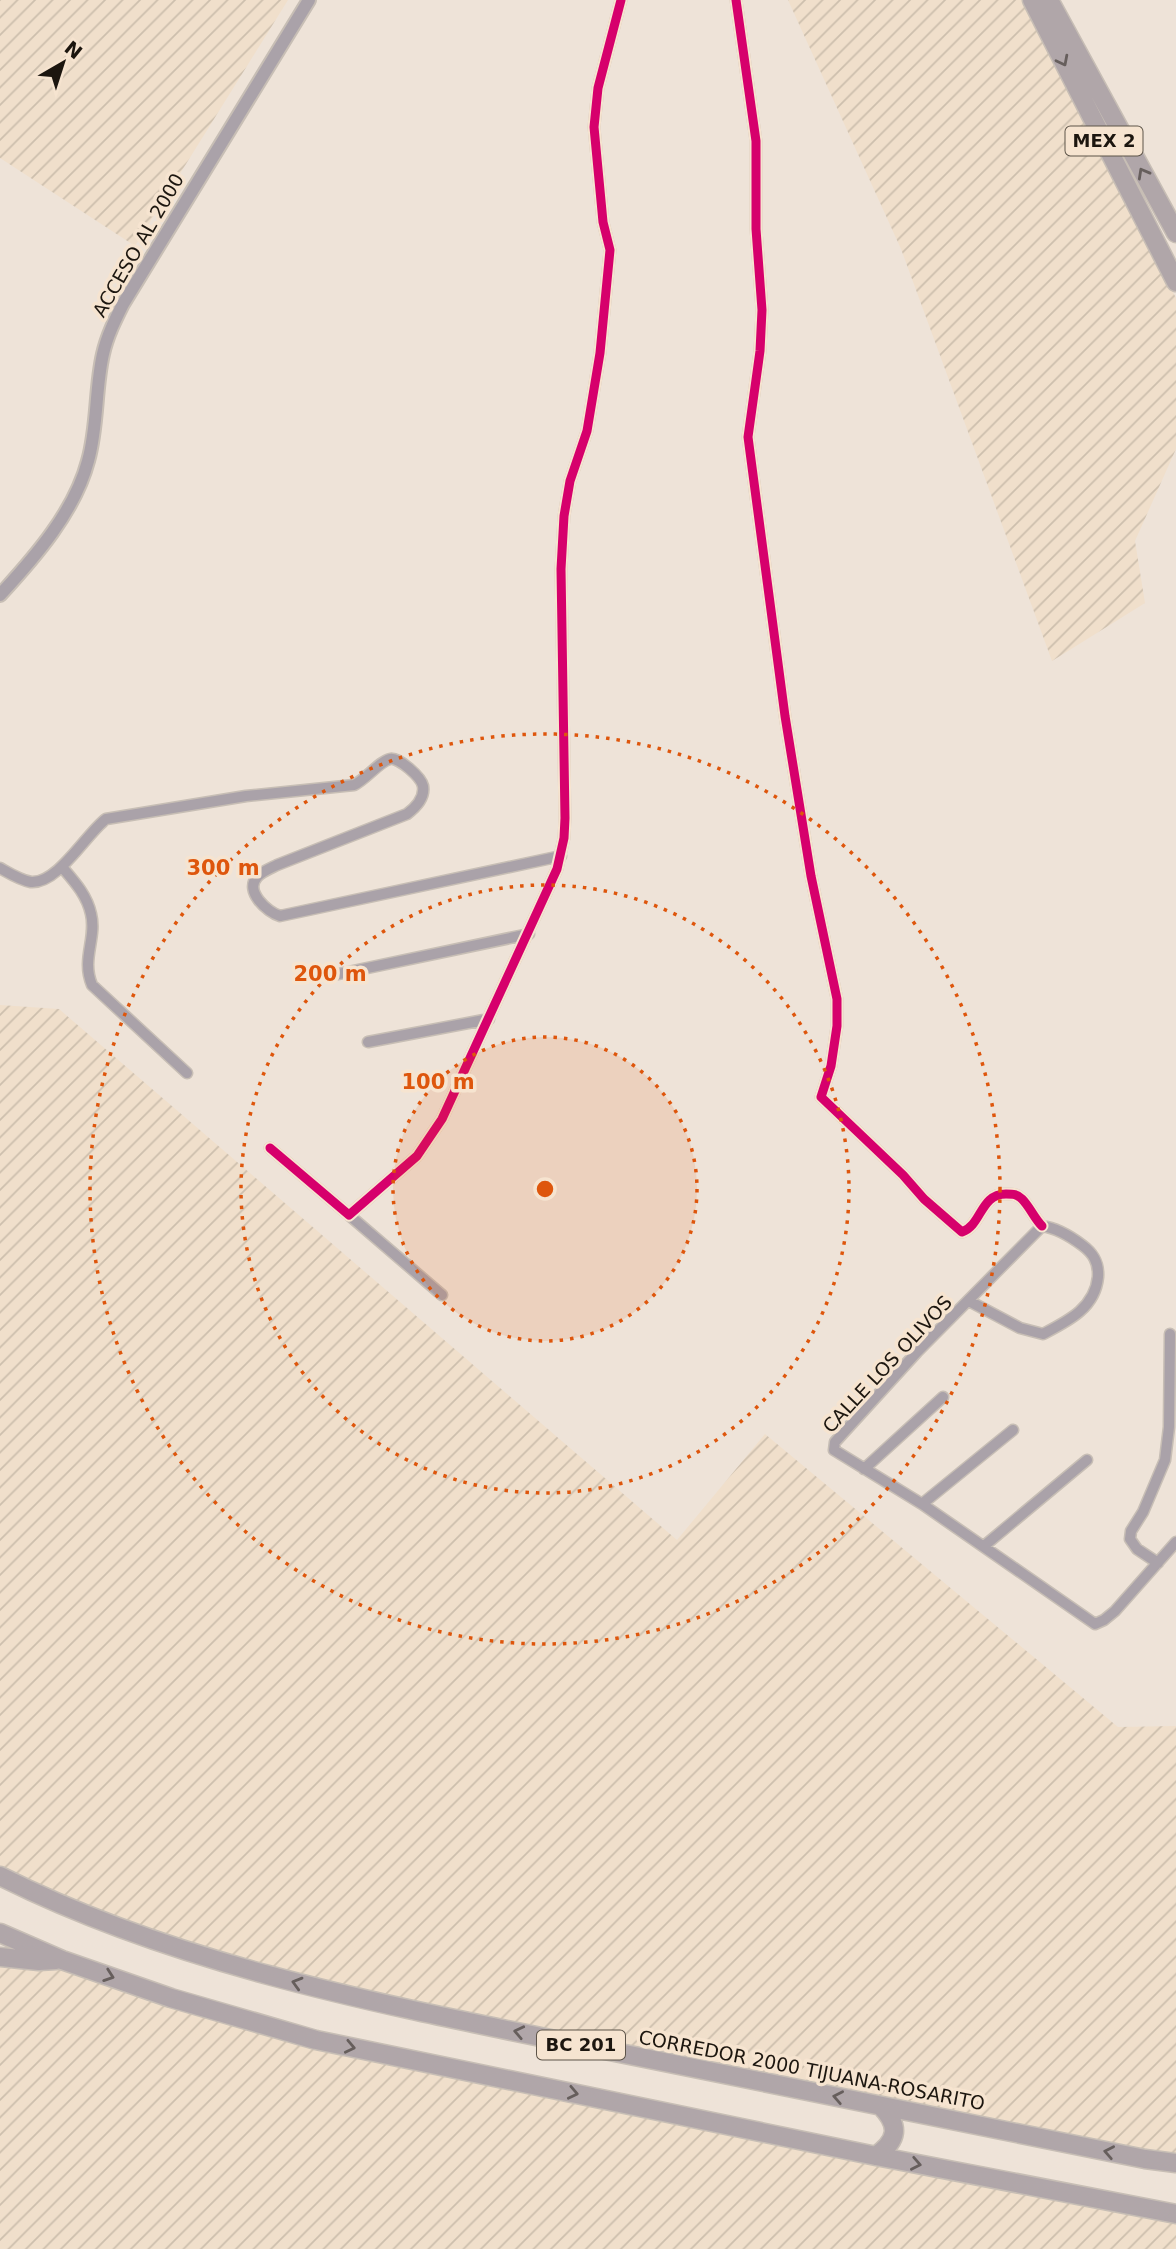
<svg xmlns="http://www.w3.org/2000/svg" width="1176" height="2249" font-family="'DejaVu Sans',sans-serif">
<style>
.industrial{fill:url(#industrial-furrows)}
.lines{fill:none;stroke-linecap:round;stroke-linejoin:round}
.minor-casing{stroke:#c7beb5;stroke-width:13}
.tertiary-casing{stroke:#c7beb5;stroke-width:16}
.trunk-casing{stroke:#c7beb5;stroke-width:21}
.minor{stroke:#aaa2a9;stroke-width:10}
.tertiary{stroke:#aaa2a9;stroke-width:12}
.trunk{stroke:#b0a6a9;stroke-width:18}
.cycleway-casing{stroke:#f6e4d0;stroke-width:13}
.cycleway{stroke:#d6006c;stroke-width:9}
.oneway{stroke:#665e5c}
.ring{fill:none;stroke:#de560c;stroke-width:3.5;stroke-dasharray:3.5 7}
.labels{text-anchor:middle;stroke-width:7;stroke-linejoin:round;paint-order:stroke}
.shield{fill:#f6e4d0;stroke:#5d5449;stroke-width:2}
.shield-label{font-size:18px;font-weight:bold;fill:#1c160f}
.street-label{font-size:19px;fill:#1c160f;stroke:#f6e4d0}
.centre{fill:#de560c;stroke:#f6e4d0;stroke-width:3.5}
.ring-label{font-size:21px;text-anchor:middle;font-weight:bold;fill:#de560c;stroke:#f6e4d0;stroke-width:7;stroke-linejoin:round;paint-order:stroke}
</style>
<defs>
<pattern id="industrial-furrows" width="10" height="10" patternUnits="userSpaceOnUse" patternTransform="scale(1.75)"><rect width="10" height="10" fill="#f0dfcb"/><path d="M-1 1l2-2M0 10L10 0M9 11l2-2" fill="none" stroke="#cdbfad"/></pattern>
</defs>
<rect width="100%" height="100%" fill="#eee3d8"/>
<path class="industrial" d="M0,0H288L135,246L0,158Z
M788,0H1023L1176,298V449L1135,541L1145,603L1052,661L901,249Z
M0,1005L59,1009L677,1540L765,1434L1118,1727L1176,1726V2163L326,1991L27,1890L0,1877Z
M0,1960H62L316,2040L1176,2210V2249H0Z"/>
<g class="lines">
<defs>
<path id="minor" d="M736,0L756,141V229L762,310L760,351L748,437L785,716L811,876L837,999V1026L831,1066L821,1097L903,1175L924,1199L962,1232C982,1225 980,1194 1006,1194C1013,1194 1017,1194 1022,1199C1030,1207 1034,1218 1042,1226
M62,867C74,881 87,895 91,914C97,938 81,959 92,985L187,1073
M0,868C9,873 20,880 31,882C58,884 86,834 106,819L246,796L354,785C365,780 380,761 390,759C399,757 421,777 423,786C425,798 415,808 407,814L277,865C271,868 261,872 257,877C244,891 267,912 280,916L561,856
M334,975L529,934
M368,1042L489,1019
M270,1148L349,1215L417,1156L442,1119L557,869L564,838L565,818L561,569L564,516L570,481L587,431L600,353L610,250L603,222L594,127L598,88L621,0
M349,1215L442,1295
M1042,1226L917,1352L835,1442L834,1450L922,1504L1095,1624L1104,1620L1115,1611L1176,1542
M969,1301L1020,1328L1043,1334C1068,1321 1095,1308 1098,1277C1099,1262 1093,1253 1082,1245C1070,1236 1057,1228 1042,1226
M864,1469L943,1397
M922,1504L1013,1430
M984,1546L1087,1460
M1158,1563L1137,1549L1130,1539L1131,1531L1143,1512L1165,1460L1169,1427L1170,1334"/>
<path id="tertiary" d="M0,595C35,557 75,511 88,461C98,426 95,389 103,354C107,336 115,320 123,304L309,0"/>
<path id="trunk" d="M1032,0L1176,282
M1049,0L1176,233
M0,1876C179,1966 385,2005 580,2045C768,2083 956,2121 1145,2159L1176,2163
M0,1933L62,1960L171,1998L316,2040L876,2156L1176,2214
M0,1957L39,1961L56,1960
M876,2156C898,2140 900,2126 881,2106"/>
</defs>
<use href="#minor" class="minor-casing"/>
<use href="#tertiary" class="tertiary-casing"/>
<use href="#trunk" class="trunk-casing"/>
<use href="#minor" class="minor"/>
<use href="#tertiary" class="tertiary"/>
<use href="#trunk" class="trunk"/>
<defs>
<path id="cycleway" d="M736,0L756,141V229L762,310L760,351L748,437L785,716L811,876L837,999V1026L831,1066L821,1097L903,1175L924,1199L962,1232C982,1225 980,1194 1006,1194C1013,1194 1017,1194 1022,1199C1030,1207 1034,1218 1042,1226
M270,1148L349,1215L417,1156L442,1119L557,869L564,838L565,818L561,569L564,516L570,481L587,431L600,353L610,250L603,222L594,127L598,88L621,0"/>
</defs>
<use href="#cycleway" class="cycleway-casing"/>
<use href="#cycleway" class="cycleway"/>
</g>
<defs><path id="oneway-chevron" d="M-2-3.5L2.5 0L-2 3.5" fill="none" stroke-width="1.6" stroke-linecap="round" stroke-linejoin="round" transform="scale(1.75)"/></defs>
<g class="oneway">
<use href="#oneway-chevron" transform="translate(1063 61) rotate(63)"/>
<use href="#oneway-chevron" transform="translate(1143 173) rotate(-119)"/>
<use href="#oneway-chevron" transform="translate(109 1976) rotate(19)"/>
<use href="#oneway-chevron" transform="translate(297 1983) rotate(-164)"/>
<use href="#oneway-chevron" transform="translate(519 2032) rotate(-168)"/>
<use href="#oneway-chevron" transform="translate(350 2047) rotate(12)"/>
<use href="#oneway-chevron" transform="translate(573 2093) rotate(12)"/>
<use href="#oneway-chevron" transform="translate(838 2097) rotate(-169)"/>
<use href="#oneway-chevron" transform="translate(1109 2152) rotate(-169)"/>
<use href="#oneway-chevron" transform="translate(916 2164) rotate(11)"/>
</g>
<circle cx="545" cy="1189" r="152" fill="#de560c" fill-opacity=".12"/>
<g class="ring">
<circle cx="545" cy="1189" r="152"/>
<circle cx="545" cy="1189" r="304"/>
<circle cx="545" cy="1189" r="455"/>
</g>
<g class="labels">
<g class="shield">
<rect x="1065.5" y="126.5" width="77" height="29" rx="5"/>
<rect x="537" y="2030.5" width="88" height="29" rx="5"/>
</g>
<g class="shield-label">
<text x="1104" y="147">MEX 2</text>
<text x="581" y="2051">BC 201</text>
</g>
<g class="street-label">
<text transform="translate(138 245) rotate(-60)" y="7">ACCESO AL 2000</text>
<text transform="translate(887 1364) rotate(-47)" y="7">CALLE LOS OLIVOS</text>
<text transform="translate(812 2070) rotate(11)" y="7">CORREDOR 2000 TIJUANA-ROSARITO</text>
</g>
</g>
<circle cx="545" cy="1189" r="10" class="centre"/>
<g class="ring-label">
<text x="223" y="875">300 m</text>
<text x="330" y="981">200 m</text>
<text x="438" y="1089">100 m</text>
</g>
<g transform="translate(63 63) rotate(39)" stroke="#f6e4d0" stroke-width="5" paint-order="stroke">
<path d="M0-5L12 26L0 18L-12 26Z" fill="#1c160f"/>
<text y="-10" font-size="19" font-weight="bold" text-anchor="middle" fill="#1c160f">N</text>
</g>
</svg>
